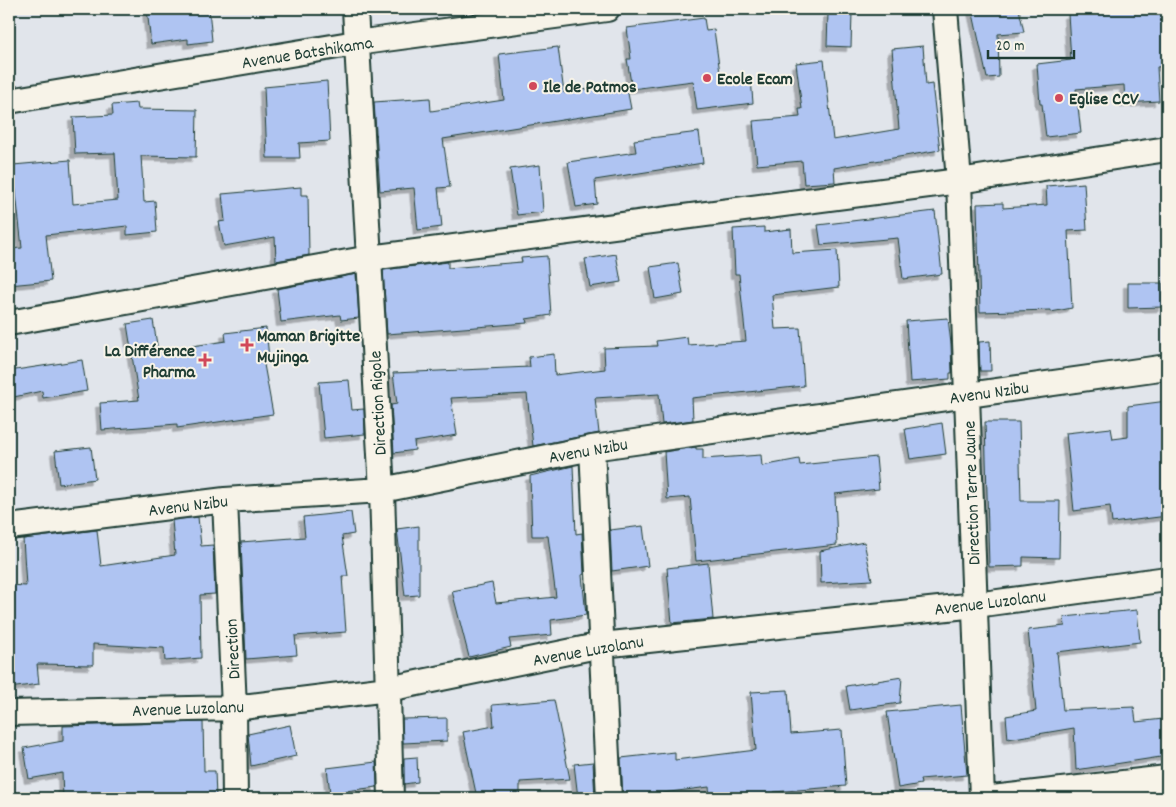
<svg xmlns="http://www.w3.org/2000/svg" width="1176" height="807" font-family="Dekko,sans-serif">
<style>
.building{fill:#afc4f2;stroke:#1f3d34;filter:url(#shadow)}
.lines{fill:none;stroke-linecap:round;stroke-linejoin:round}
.street-casing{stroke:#1f3d34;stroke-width:28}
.street{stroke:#f7f3e8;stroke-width:24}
.poi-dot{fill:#d1495b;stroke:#f7f3e8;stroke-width:2}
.labels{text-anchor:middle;stroke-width:4;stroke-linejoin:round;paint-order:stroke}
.street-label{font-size:18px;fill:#1f3d34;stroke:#f7f3e8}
.poi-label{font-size:18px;font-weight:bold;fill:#1f3d34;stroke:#f7f3e8;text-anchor:start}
</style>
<defs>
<filter id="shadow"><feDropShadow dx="-4.5" dy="4.5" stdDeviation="0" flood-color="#0004"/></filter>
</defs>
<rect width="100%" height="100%" fill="#e1e5eb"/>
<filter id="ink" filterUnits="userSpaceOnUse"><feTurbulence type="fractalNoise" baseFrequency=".02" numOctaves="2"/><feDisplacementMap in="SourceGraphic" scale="10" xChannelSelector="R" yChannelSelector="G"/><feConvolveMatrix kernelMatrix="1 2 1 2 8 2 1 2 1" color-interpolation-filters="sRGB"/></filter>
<g filter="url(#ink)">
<path class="building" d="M147,9H209L212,41L188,44V39L151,44Z
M972,9H1019L1024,32L998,34L999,77L987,78Z
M1139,9H1167V66L1157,67L1159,101L1125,103L1124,85L1076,89L1081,133L1046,137L1042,104H1040L1037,64L1071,60L1068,14Z
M828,13H852L851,47L827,46Z
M704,18L706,31L714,30L721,80L751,78L753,103L697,110L693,81L632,89L627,59H631L627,28Z
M923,46L926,85L932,84L940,150L834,168L835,182L804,184L802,161L757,165L753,121L800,117L799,109H802L796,63L824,60L833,140L899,129L892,49Z
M558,47L564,93L626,83L631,109L443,139L450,187L438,188L442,227L418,230L414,188L380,191L374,102L430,98L431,111L504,100L499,54Z
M327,81L330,141L299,143L300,158H267L264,87Z
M137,103L138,109L197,110L196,157L141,156L144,202L155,201L157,232L127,235V226L46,235L51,281L9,285V249L22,248L13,165L70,160L73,204L118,200L115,153L75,154L73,117L113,115L112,105Z
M699,132L703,163L595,180L597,204L576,207L568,162L636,152L634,140Z
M540,165L543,212L517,215L510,169Z
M1084,183L1087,230L1068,231L1072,308L1051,312V310L980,312L977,204L1003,203V208L1047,205L1046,186Z
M301,187V195H308L309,255L276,261L275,237L224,246L219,222L225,221L222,194Z
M935,211L942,274L903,279L898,238L821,245L818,225Z
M764,227V232L791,229L792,253L837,250L839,287L772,295L775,329L800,328L804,386L692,398L693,420L662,424L659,394L595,398L599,433L533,446L527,394L451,398L457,435L414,442L415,450L394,453L391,405L397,404L393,373L530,367L529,357L554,354L555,375L605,369L604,348L657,346L656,341L687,337L688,345L746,341L739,274H735L733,229Z
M616,254L621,282L590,287L585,259Z
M547,256L551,315L526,319L527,323L387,334L383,270L448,262V268L522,262L521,258Z
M678,263L683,294L655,299L650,267Z
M356,274L359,318L341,320L340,315L281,322L277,289Z
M1128,283H1162L1163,307L1128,308Z
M948,318L951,344L952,373H950V379L910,382L906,321Z
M153,320L158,351L226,341L225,333L266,328L269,358L263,359L273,414L177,428V424L102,430L100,403L139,400L127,324Z
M990,341L991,371H980L979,342Z
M82,360L87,391L43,398L42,391L9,398V371Z
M349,380L352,410L364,409L365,434L324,438L319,382Z
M1167,401V516L1112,523L1110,506L1074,511L1066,433L1111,428L1113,439L1128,437V406Z
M985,422H1019L1021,501H1060L1059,558L1023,557V566L989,567Z
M942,423L946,454L910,459L905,429Z
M91,447L95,479L59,484L55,451Z
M696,447V449H703V459L761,455L762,466L799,459L800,465L876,457L879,489L835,494L837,545L696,561L690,497L667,499L664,452Z
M573,466L576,534L582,533L584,574L582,575L586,615L551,620L552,635L509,639L511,647L469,657L452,591L492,583L496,603L556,597L548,536H532L530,476Z
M351,512L354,534L342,536L348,576H342L346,632L295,636L297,655L246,659L241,542L305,537L303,517Z
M198,517L201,546L213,545L215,594L200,595L201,658L165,661L164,648L93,644V665L37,664L39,684L9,688V585L26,586L23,539L97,530L101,566L175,555L172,520Z
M419,526V595L405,596L397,529Z
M643,526L648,566L612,571L610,530Z
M864,542L872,580L821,583L820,551Z
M708,563L713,619L672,623L667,568Z
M1137,610L1140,642L1057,652L1063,710L1134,707L1136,722L1163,719L1167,756L1076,770L1074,728L1008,739L1006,716L1036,711L1028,630L1065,626L1064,617Z
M902,677L900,703L850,710L846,686Z
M788,690L791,734L842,730L846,786L774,792V798H710L709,787L623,798L621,758L675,752V760L756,750L751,692Z
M554,700L570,779L520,782V798H477L463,732L494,726L492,705Z
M961,705L967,775L920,779L921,784L898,788L887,712Z
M447,718V741L403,743L402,719Z
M203,722L204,771H215L216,798H63L62,773L29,779L24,748L63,741V726Z
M290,725L296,756L251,766L248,734Z
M417,757L418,782L404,784V758Z
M376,762L377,787L330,793L327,768Z
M593,762L595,798H578L574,764Z"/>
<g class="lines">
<defs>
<path id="street" d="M355,9L382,490L391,798
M945,9L959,181L982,798
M9,101L356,43L607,9
M9,323L370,258L959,181L1167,149
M592,448L609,798
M225,500L234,708L235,798
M9,527L225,500L382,490L592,448L1167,367
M9,713L234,708L388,689L602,645L976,605L1167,579
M992,798L1167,778"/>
</defs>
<use href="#street" class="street-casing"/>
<use href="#street" class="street"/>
</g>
</g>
<g class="poi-dot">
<circle cx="707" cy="78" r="5"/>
<circle cx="533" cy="86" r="5"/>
<circle cx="1059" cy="98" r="5"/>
<path d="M244.5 337.5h5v5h5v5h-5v5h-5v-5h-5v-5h5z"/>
<path d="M202.5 352.5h5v5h5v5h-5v5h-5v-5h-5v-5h5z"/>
</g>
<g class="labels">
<g class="street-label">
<text transform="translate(307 52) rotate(-9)" y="6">Avenue Batshikama</text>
<text transform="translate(989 392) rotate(-8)" y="6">Avenu Nzibu</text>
<text transform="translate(377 403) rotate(-93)" y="6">Direction Rigole</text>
<text transform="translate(588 450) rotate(-10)" y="6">Avenu Nzibu</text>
<text transform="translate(971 493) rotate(-92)" y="6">Direction Terre Jaune</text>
<text transform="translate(188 505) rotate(-7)" y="6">Avenu Nzibu</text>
<text transform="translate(990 602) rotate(-7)" y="6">Avenue Luzolanu</text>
<text transform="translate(232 649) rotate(-93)" y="6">Direction</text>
<text transform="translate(588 650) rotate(-10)" y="6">Avenue Luzolanu</text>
<text transform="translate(188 708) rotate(-2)" y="6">Avenue Luzolanu</text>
</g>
<g class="poi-label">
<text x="717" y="84">Ecole Ecam</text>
<text x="543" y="92">Ile de Patmos</text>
<text x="1069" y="104">Eglise CCV</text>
<text x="257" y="341">Maman Brigitte<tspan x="257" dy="21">Mujinga</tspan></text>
<text x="195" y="356" text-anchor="end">La Différence<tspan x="195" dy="21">Pharma</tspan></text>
</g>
</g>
<rect width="1176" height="807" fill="none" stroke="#f7f3e8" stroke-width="30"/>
<rect x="15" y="15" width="1146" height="777" fill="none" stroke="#1f3d34" stroke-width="2" filter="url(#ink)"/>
<path d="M988 50v8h86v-8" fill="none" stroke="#1f3d34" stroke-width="2.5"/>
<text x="996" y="50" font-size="15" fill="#1f3d34" stroke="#f7f3e8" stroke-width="4" paint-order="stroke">20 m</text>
</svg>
